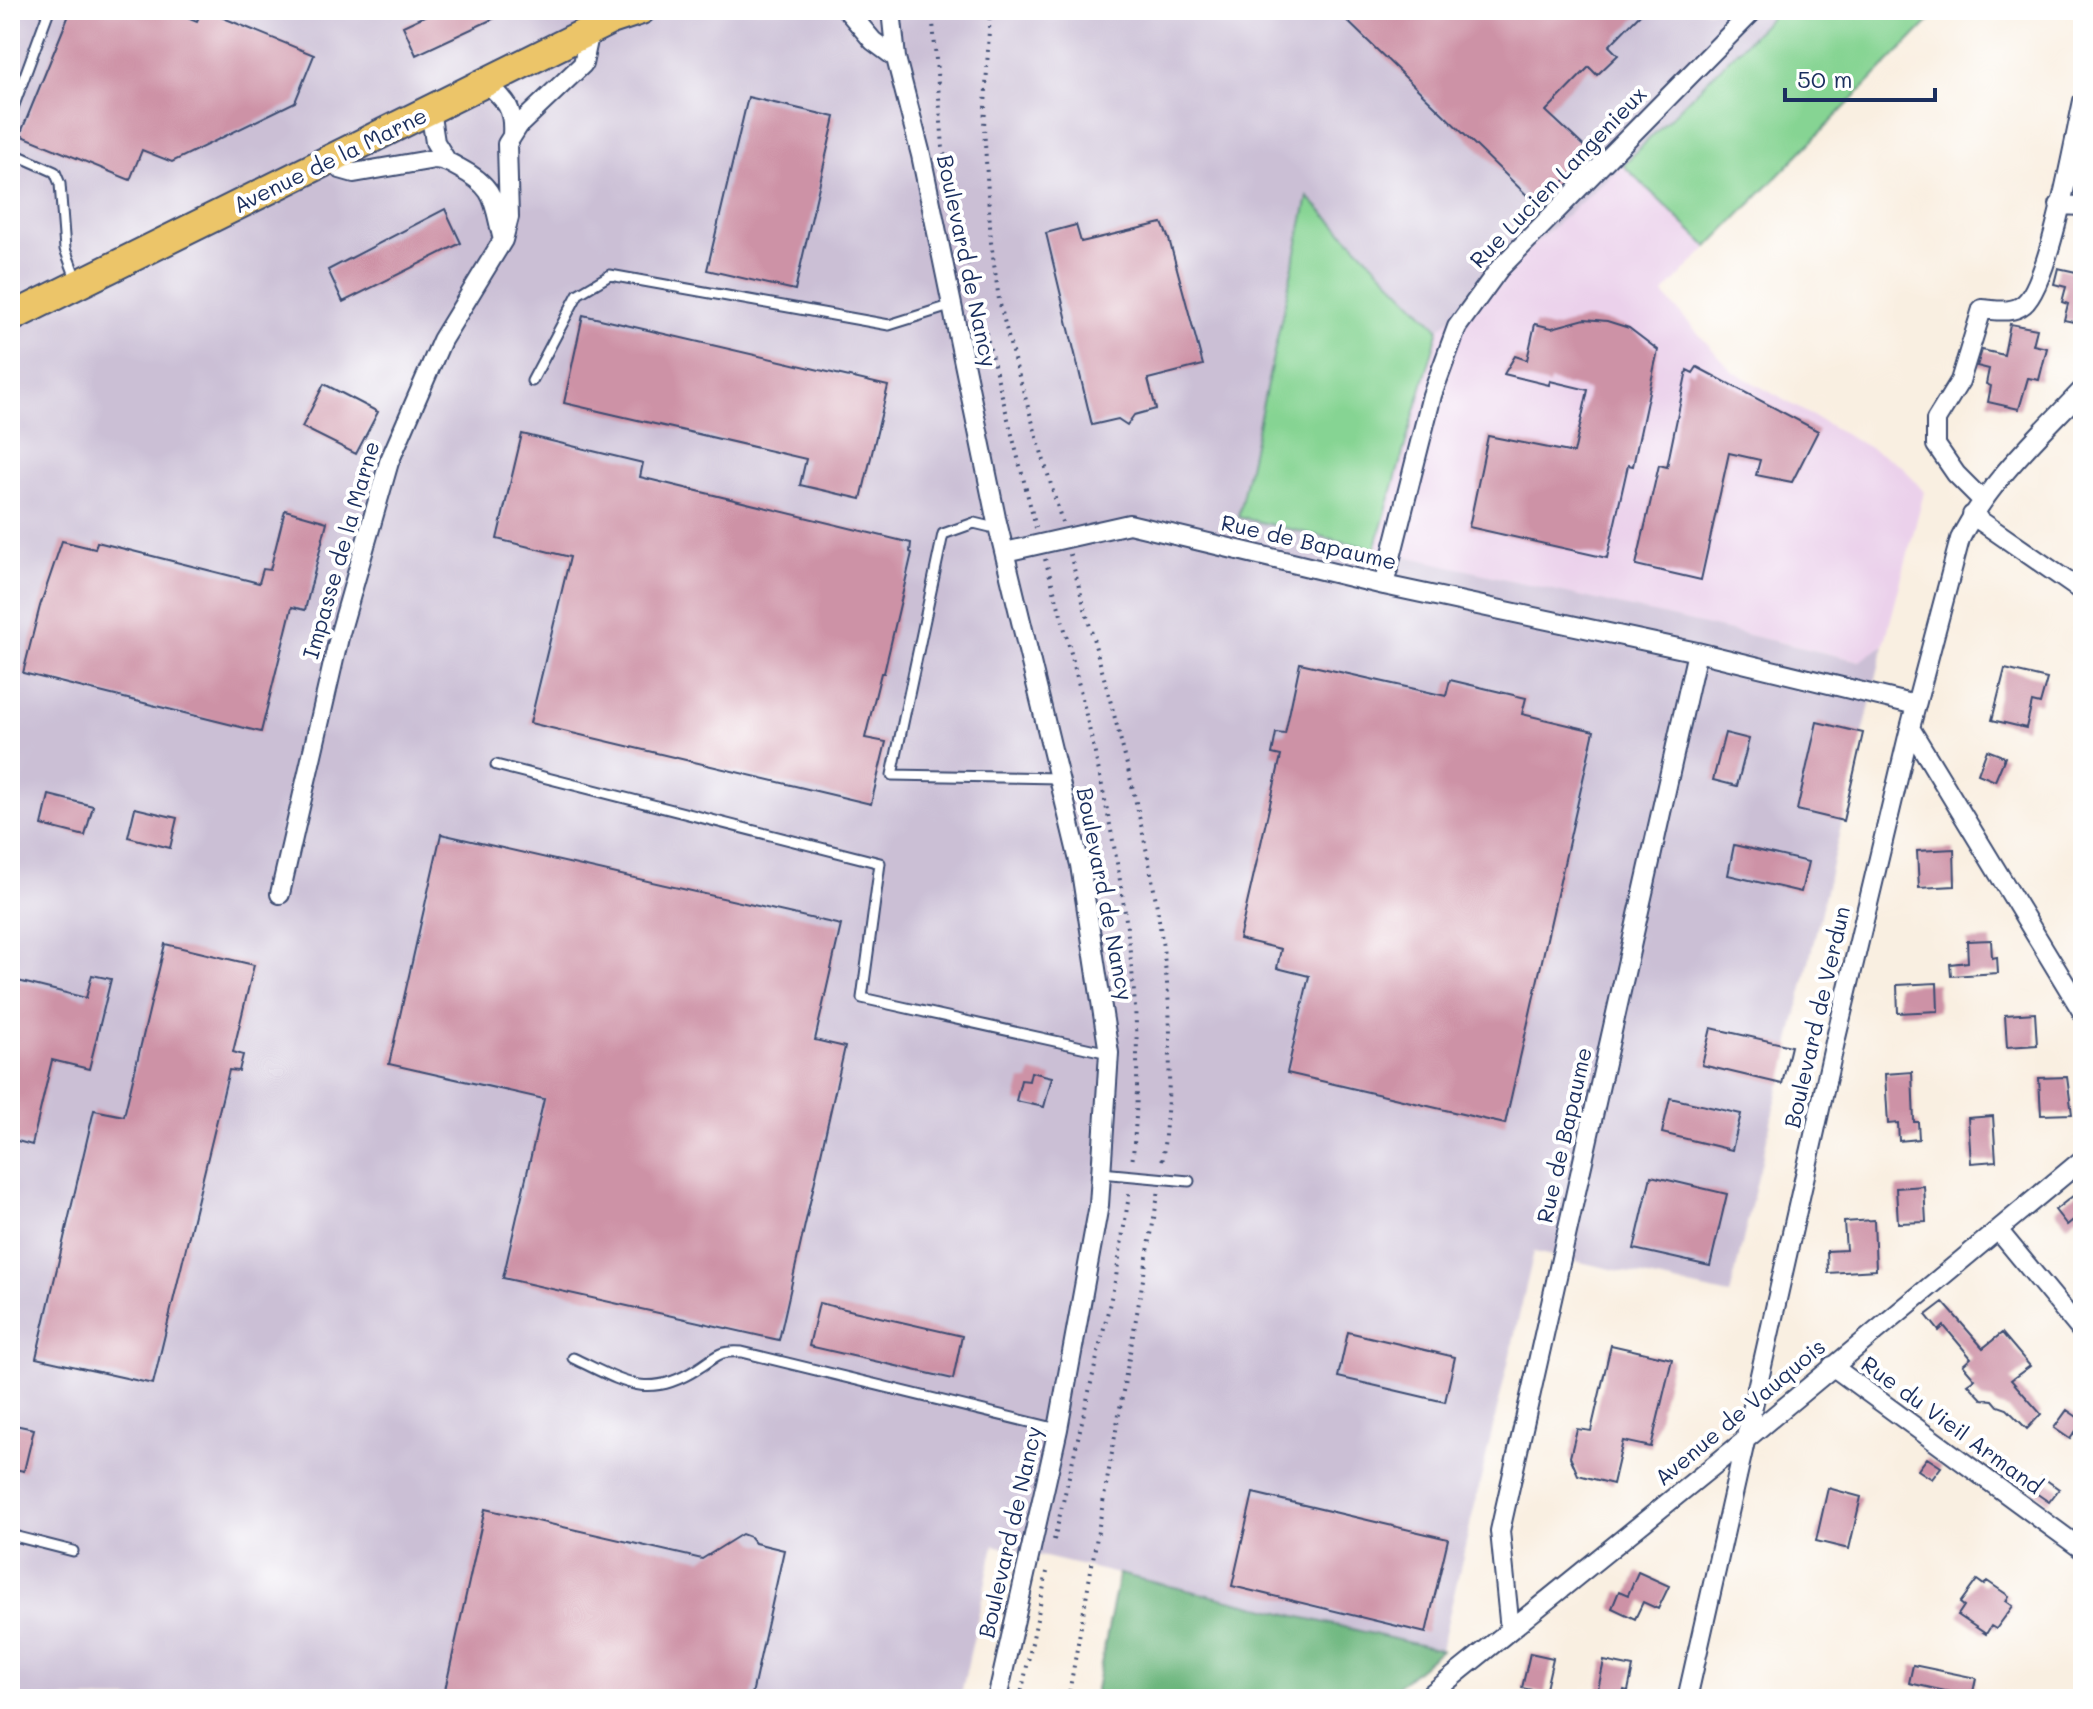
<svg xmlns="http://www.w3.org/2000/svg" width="2093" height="1709" font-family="Mali,sans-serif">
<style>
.built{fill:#ebd1eb}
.industrial{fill:#cbbfd5}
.green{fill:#86d493;stroke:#508278;stroke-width:2}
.forest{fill:#6cb67d;stroke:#44726e;stroke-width:2}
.building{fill:#cd92a6}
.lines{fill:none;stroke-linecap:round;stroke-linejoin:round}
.lane-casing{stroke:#3c4c72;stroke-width:13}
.street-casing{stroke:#3c4c72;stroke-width:22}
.primary-casing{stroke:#3c4c72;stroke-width:32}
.path{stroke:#3c4c72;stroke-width:4;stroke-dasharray:2 6;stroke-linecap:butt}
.lane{stroke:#fff;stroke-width:9}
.street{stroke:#fff;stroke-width:18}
.primary{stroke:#ecc569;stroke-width:28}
.labels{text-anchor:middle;stroke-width:8;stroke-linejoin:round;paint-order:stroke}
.street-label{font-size:22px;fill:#1b2f5e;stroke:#fff}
</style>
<rect width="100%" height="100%" fill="#fff"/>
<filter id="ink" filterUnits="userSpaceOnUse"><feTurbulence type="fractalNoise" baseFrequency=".0125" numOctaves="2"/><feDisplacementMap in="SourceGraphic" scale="16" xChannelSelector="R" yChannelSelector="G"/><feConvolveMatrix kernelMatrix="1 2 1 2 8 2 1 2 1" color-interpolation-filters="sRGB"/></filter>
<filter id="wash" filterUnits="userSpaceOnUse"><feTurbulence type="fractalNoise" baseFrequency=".006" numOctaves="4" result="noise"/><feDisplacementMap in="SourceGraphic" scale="32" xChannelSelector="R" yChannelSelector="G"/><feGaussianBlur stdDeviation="1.8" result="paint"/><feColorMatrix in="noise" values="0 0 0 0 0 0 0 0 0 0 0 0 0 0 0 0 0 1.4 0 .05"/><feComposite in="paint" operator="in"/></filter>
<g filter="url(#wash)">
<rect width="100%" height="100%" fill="#f9efe1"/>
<path class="built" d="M1623,165L1708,247L1663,294L1732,371L1902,466L1924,492L1884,645L1861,661L1375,549L1439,329Z"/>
<path class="industrial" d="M10,10H1778L1623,165L1439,329L1308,198L1238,517L1860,661L1884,645L1730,1295L1534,1252L1441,1650L994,1545L960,1699H10Z"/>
<path class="green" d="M1778,10H1940L1708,247L1623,165Z
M1308,197L1439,329L1375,549L1238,517Z"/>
<path class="forest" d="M1119,1574L1441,1650L1382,1699H1094Z"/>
<g id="blocks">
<path class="building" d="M71,10H170L197,21L202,10H204L314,55L295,102L172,162L142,150L130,180L20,135Z
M437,10H512L416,55L403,26Z
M1336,10H1644L1609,46L1618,55L1597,75L1589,67L1546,111L1591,153L1539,207Z
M748,97L835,117L795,290L707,270Z
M445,209L461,243L343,302L328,270Z
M1162,223L1169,239L1203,365L1148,379L1156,409L1134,415L1127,425L1118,419L1092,425L1046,233L1076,225L1081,242Z
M2058,268L2076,272L2077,268H2083V324L2064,320L2068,304L2062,302L2066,287L2054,284Z
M583,315L888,386L861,499L800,485L806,459L564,403Z
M1585,319L1607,321L1629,328L1658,350L1633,466L1628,465L1607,558L1469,527L1488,436L1574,453L1588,390L1550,381L1549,385L1504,374L1515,356L1527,360L1535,324L1552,328Z
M2010,324L2037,329L2033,345L2047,348L2039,380L2028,378L2019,409L1988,402L1991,386L1986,384L1989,369L1977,366L1982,350L2004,355Z
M1697,367L1818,431L1792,482L1756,475L1760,460L1729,453L1701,580L1636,565L1659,465L1667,467L1687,370L1693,373Z
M324,384L378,412L356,454L302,427Z
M522,434L643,463L640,477L911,543L910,552L912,553L884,673H881L865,738L886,742L871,804L530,723L570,557L497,539Z
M285,510L327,522L305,610L292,607L261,732L23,673L40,606L62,541L95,549L97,542L259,583L263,569L270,570Z
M1300,663L1446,696L1450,680L1526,698L1522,714L1594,731L1505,1124L1287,1073L1309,976L1277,968L1281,949L1239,939L1281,756L1272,754L1276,733L1285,734Z
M2005,669L2047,679L2040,704L2032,702L2026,728L1992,720Z
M1817,722L1863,733L1843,821L1797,810Z
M1725,733L1749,739L1737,786L1713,780Z
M1987,750L2005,757L1995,781L1978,774Z
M49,795L93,806L85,836L42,825Z
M135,808L177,818L170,848L128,837Z
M441,834L841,925L815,1040L845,1047L779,1340L503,1278L544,1099L389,1064Z
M1734,845L1808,862L1801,892L1728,875Z
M1954,849L1955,886L1919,888L1917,851Z
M1991,940L1992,958L1997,957L1998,973L1951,976L1950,964L1968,962L1967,941Z
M165,944L254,965L233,1052L243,1055L239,1071L229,1070L153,1384L36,1358L94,1110L124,1116Z
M92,975L111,979L89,1069L52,1060L32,1145L10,1139V979L86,998Z
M1937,983L1938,1011L1898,1013L1897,985Z
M2035,1013L2037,1045L2007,1047L2005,1015Z
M1711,1028L1791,1046L1782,1084L1702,1065Z
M1031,1072L1052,1077L1044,1107L1016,1101L1021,1080L1029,1081Z
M1912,1072L1914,1122H1918L1919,1139L1899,1141L1898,1123L1888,1124L1885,1074Z
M2067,1077L2072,1114L2041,1115L2039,1078Z
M1670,1098L1741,1114L1732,1150L1662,1133Z
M1993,1116L1996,1161L1971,1163L1968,1118Z
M1651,1176L1727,1194L1710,1266L1634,1249Z
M1924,1186L1926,1222L1898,1223L1896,1188Z
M2083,1188V1212L2067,1225L2055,1210Z
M1874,1220L1876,1270L1828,1273L1827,1251L1846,1250L1844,1222Z
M1943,1302L1983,1348L2002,1333L2030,1366L2011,1380L2041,1414L2027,1429L2007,1409L1998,1406L1993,1400L1982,1399L1968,1384L1975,1379L1963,1365L1971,1358L1944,1326L1939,1331L1926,1315Z
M819,1303L962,1336L953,1379L809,1346Z
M1348,1332L1455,1357L1445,1402L1338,1377Z
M1611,1345L1672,1359L1651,1447L1623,1441L1613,1484L1578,1475L1570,1457L1577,1429L1591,1431Z
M2067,1410L2083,1421L2070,1439L2054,1428Z
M10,1424L34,1429L24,1471L10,1468Z
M1927,1458L1941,1467L1932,1479L1918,1470Z
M2042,1477L2059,1489L2049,1502L2033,1491Z
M1828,1488L1861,1497L1849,1549L1816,1541Z
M1253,1493L1448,1539L1426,1633L1232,1586Z
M485,1509L702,1559L742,1534L750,1537L755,1543L784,1550L751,1699H443Z
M1638,1572L1669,1586L1658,1609L1643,1602L1635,1619L1612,1608L1619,1591L1628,1595Z
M1977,1580L1984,1585L1987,1581L2009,1596L2006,1601L2013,1606L1996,1629L1991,1626L1986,1634L1958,1615L1964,1606L1960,1603Z
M1530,1653L1553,1658L1545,1693L1522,1688Z
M1604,1661L1633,1667L1628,1691L1624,1690L1622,1699H1596Z
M1913,1665L1976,1678L1972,1697L1909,1683Z"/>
</g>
</g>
<g filter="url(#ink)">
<use href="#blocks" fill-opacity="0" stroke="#3c4c72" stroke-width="2"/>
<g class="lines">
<defs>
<path id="lane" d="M10,116L49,10
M10,152L55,172L60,184L65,249L77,281
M532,381L578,294L610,275L889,325L953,305
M999,529L974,523L943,534L892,775L1059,778
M496,765L880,863L862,998L1109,1053
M1101,1173L1189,1181
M573,1358C622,1381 647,1401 697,1369C717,1357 717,1350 742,1352L1058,1429
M10,1535L73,1551"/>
<path id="street" d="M847,10L873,41L896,58
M891,10L896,58L921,155L996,518L1080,865L1109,1053L1099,1205L1058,1429L997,1699
M486,82C505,100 514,107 512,135
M430,110L435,142L446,160
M333,158L340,169L354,173L435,159C445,160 450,163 459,168C497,188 493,201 503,240L509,217L507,144L519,125L583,64L590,31
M2059,205L2083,206
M1983,501L1956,474L1936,445V420L1960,381L1982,309C1996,310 2012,314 2024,304C2050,282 2074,141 2083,101
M1972,515L2083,592
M1005,552L1129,524L1384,585L1697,652L1916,705
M1384,585L1432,395L1457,327L1499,269L1754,10
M1910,728L2083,1013
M280,894L340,633L389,462L442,340L503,240
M1998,1230L2083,1333
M1832,1366L2083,1550
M1510,1630L1500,1531L1697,652
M1425,1699L1744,1441L2083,1159
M1687,1699L1835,1042L1910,728L1960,539C1989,481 2039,436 2083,389"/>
<path id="primary" d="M10,318L611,20L641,10"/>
</defs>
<use href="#lane" class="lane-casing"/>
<use href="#street" class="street-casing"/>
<use href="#primary" class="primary-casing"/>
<path class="path" d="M932,10L943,147L953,205L1036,528
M990,10L984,127L991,242L999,300L1013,356L1062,522
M1070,554C1109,699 1155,844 1168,994C1173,1051 1168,1108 1162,1165
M1045,559C1066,629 1083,700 1099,772C1127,901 1147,1032 1132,1164
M1054,1540L1116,1277L1130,1189
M1020,1699L1047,1572
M1068,1699L1159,1190"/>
<use href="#lane" class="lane"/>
<use href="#street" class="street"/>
<use href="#primary" class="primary"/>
</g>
</g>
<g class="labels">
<g class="street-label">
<text transform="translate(330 160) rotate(-26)" y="8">Avenue de la Marne</text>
<text transform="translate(1558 177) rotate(-46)" y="8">Rue Lucien Langenieux</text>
<text transform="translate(967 261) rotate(78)" y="8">Boulevard de Nancy</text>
<text transform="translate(1309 542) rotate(13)" y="8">Rue de Bapaume</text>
<text transform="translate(341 550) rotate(-74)" y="8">Impasse de la Marne</text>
<text transform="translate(1105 894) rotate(79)" y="8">Boulevard de Nancy</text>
<text transform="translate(1817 1017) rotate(-77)" y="8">Boulevard de Verdun</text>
<text transform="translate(1564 1135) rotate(-77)" y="8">Rue de Bapaume</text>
<text transform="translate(1740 1412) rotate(-40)" y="8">Avenue de Vauquois</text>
<text transform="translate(1952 1425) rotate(36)" y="8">Rue du Vieil Armand</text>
<text transform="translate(1010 1532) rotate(-77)" y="8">Boulevard de Nancy</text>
</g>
</g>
<rect width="2093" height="1709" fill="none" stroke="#fff" stroke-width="40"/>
<path d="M1785 88v12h150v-12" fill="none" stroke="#1b2f5e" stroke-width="4"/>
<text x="1797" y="88" font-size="24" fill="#1b2f5e" stroke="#ffffff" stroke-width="6" paint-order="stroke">50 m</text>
</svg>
